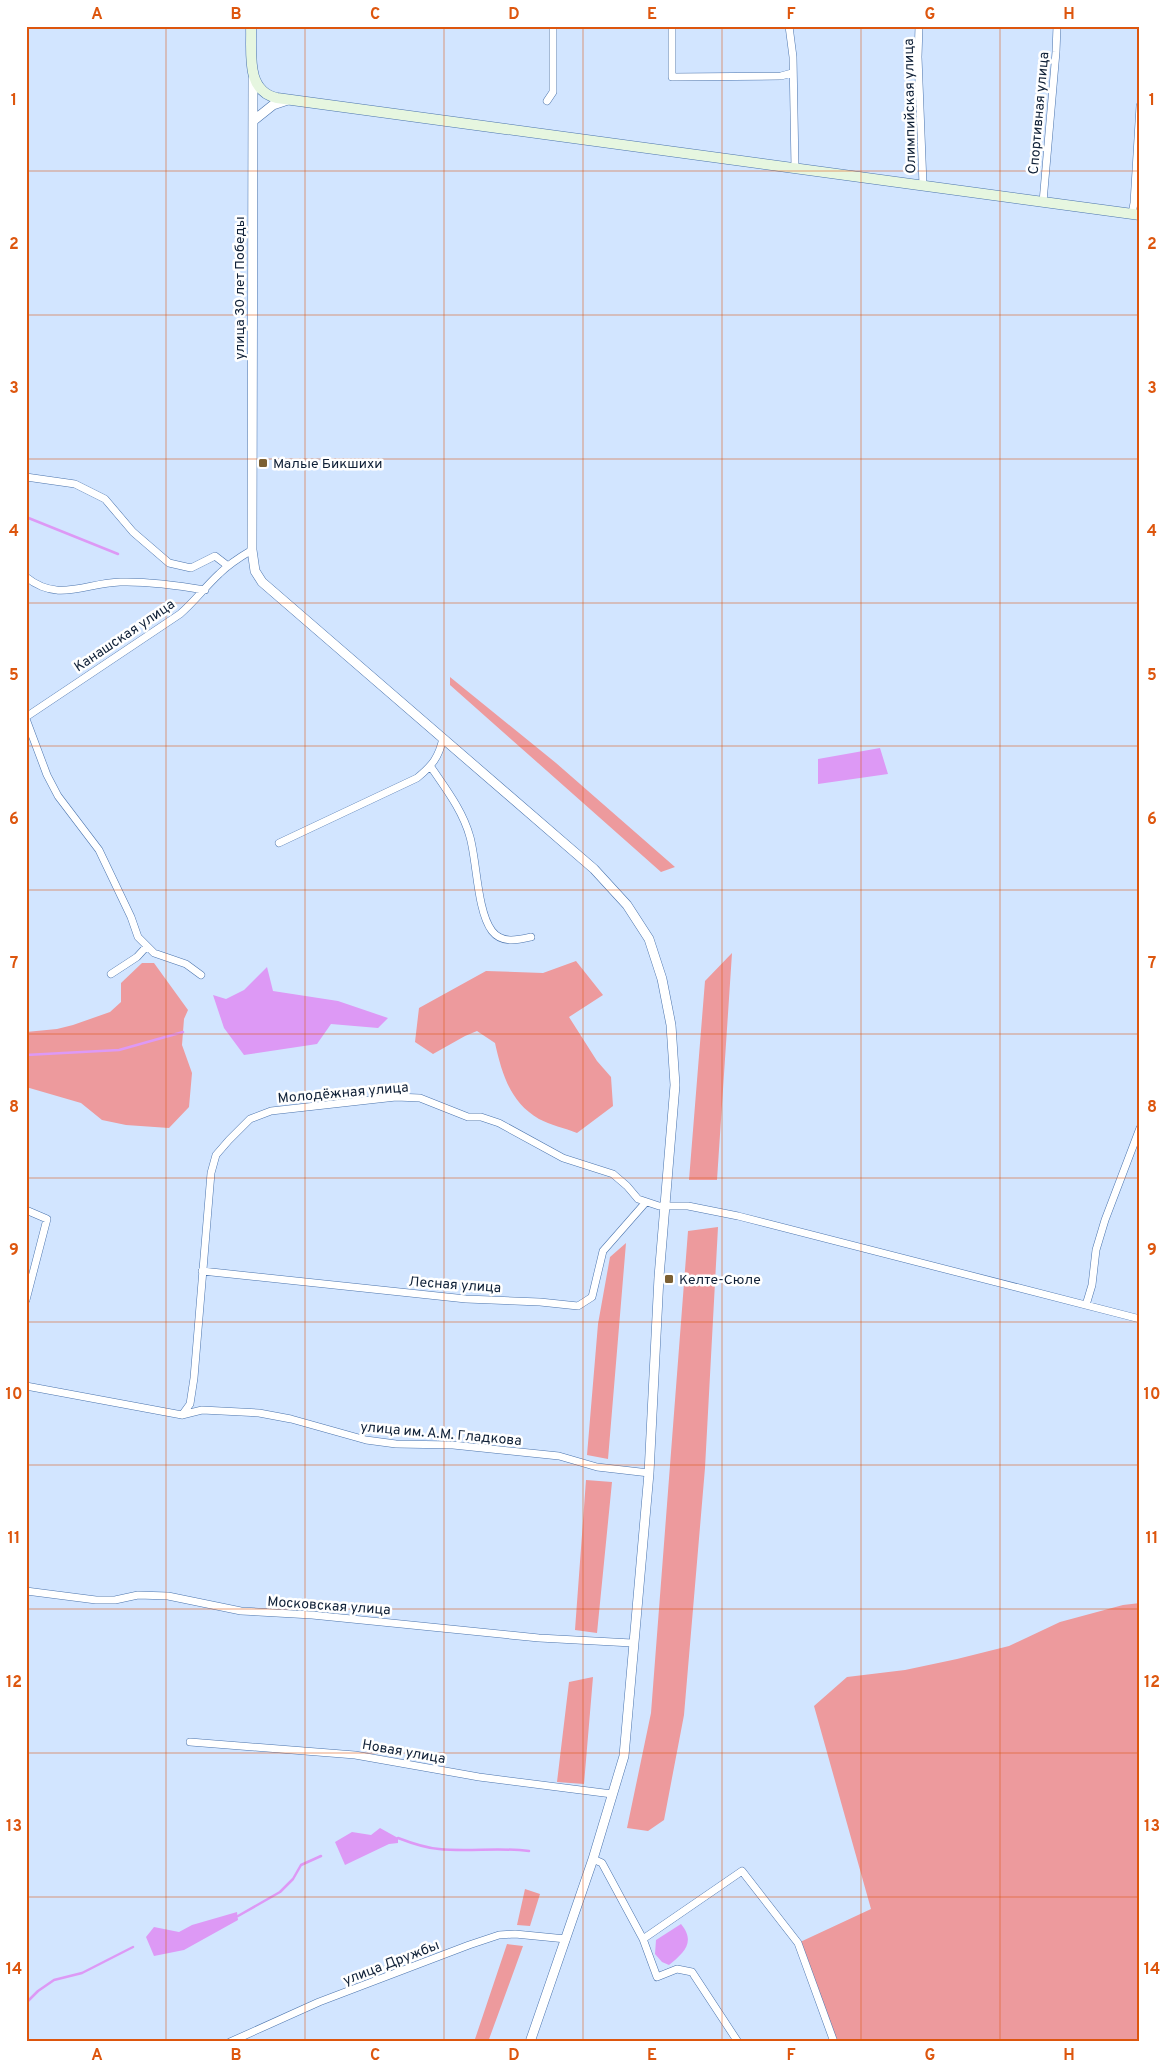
<svg xmlns="http://www.w3.org/2000/svg" width="1166" height="2068" font-family="Overpass,sans-serif">
<style>
.green{fill:#ed9a9d}
.water{fill:#dd99f5}
.lines{fill:none;stroke-linecap:round;stroke-linejoin:round}
.stream{stroke:#dd99f5;stroke-width:2.5}
.minor-casing{stroke:#4b74ad;stroke-width:8}
.tertiary-casing{stroke:#4b74ad;stroke-width:10}
.secondary-casing{stroke:#4b74ad;stroke-width:11}
.minor{stroke:#fff;stroke-width:7}
.tertiary{stroke:#fff;stroke-width:9}
.secondary{stroke:#e6f6e0;stroke-width:10}
.grid{fill:none;stroke:#dd560e;stroke-width:1;stroke-opacity:0.55}
.poi-dot{fill:#7c6033;stroke:#fff;stroke-width:2}
.labels{text-anchor:middle;stroke-width:5;stroke-linejoin:round;paint-order:stroke}
.street-label{font-size:14px;fill:#0f2037;stroke:#fff}
.poi-label{font-size:14px;fill:#0f2037;stroke:#fff;text-anchor:start}
.neatline{fill:none;stroke:#dd560e;stroke-width:2}
.grid-label{font-size:16px;text-anchor:middle;font-weight:bold;fill:#dd560e}
</style>
<rect width="100%" height="100%" fill="#d2e5ff"/>
<path class="green" d="M450,677L556,763L675,867L661,872L450,685Z
M732,953L717,1180H689L705,981Z
M576,961L603,995L569,1017L597,1061L611,1077L613,1106L577,1133C565,1128 550,1125 539,1119C510,1102 502,1074 495,1043L477,1031L465,1036L433,1054L415,1042L419,1008L486,971L543,973Z
M142,963H154L188,1010L184,1019L182,1045L192,1073L189,1107L169,1128L126,1125L102,1120L81,1103L26,1087V1032L57,1029L73,1025L110,1012L121,1002V983Z
M718,1227L705,1468L684,1715L664,1820L648,1831L627,1828L651,1713L688,1231Z
M626,1243L608,1459L587,1455L598,1324L610,1257Z
M586,1480L612,1482L597,1633L575,1630Z
M1140,1603V2042H834L798,1943L871,1909L814,1706L847,1677L905,1670L957,1659L1009,1646L1060,1622L1123,1605Z
M593,1677L584,1784L557,1782L569,1682Z
M525,1889L540,1894L530,1926L517,1925Z
M507,1944L523,1946L488,2042H474Z"/>
<path class="water" d="M880,748L888,774L818,784V759Z
M267,967L273,991L338,1001L388,1018L378,1028L331,1024L317,1044L244,1055L224,1028L213,995L226,999L244,990Z
M380,1828L398,1838V1843L389,1844L345,1865L335,1842L352,1832L371,1835Z
M237,1912L238,1920L184,1950L154,1956L146,1937L154,1927L179,1932L192,1925Z
M681,1924C696,1942 684,1953 669,1965L662,1962L655,1954L656,1940Z"/>
<g class="lines">
<path class="stream" d="M26,517L118,554
M26,1055L119,1050L183,1032
M398,1838C411,1843 425,1848 439,1849C469,1852 499,1847 529,1851
M238,1916L280,1892L293,1879L301,1865L321,1856
M26,2003L38,1991L54,1980L82,1973L133,1947"/>
<defs>
<path id="minor" d="M672,26V77L781,76L792,73
M789,26L793,57L795,168
M919,26L918,57L923,185
M547,101L553,92V26
M1043,202L1056,52L1057,26
M1132,214L1134,203L1140,106
M26,477L75,484L105,499L133,532L169,563L191,568L215,556L228,566
M26,577C58,603 85,583 120,582C149,581 176,585 205,590
M26,717L180,614C194,602 205,587 219,574C229,564 240,557 252,550
M26,719L47,775L58,796L99,850L131,917L138,937L154,953L186,964L201,975
M431,767C446,789 463,811 470,837C477,862 477,911 492,931C502,944 518,940 531,937
M279,843L417,778C432,766 439,757 443,738
M111,974L137,957L147,946
M26,1210L47,1219L26,1300
M202,1271L466,1299L540,1302L578,1306L592,1297L603,1251L646,1202
M1086,1305L1092,1285L1096,1250L1105,1220L1140,1128
M26,1386L182,1415L202,1410L259,1413L291,1419L366,1440L396,1444L453,1445L559,1456L597,1467L649,1473
M182,1415L190,1404L194,1378L211,1173L216,1155L229,1140L250,1119L271,1111L396,1097L420,1098L468,1117H481L499,1123L563,1158L613,1174L627,1186L638,1199L659,1206H688L738,1216L1140,1319
M26,1591L96,1600H115L138,1595L168,1596L241,1611L312,1615L539,1638L632,1643
M190,1742L355,1755L479,1777L612,1794
M593,1859L602,1863L643,1939L742,1871L798,1943L834,2042
M643,1939L657,1977L677,1969L692,1972L738,2042
M230,2042L319,2002L469,1945L499,1935L515,1934L566,1939"/>
<path id="tertiary" d="M253,78L252,550L255,571L262,582L594,869L627,905L649,939L662,979L671,1025L675,1085L659,1277L649,1473L624,1756L593,1859L530,2042
M253,121L273,105L288,100"/>
<path id="secondary" d="M251,26C252,53 245,91 277,98L1140,215"/>
</defs>
<use href="#minor" class="minor-casing"/>
<use href="#tertiary" class="tertiary-casing"/>
<use href="#secondary" class="secondary-casing"/>
<use href="#minor" class="minor"/>
<use href="#tertiary" class="tertiary"/>
<use href="#secondary" class="secondary"/>
</g>
<path class="grid" d="M166,26V2042M305,26V2042M444,26V2042M583,26V2042M722,26V2042M861,26V2042M1000,26V2042M26,171H1140M26,315H1140M26,459H1140M26,603H1140M26,746H1140M26,890H1140M26,1034H1140M26,1178H1140M26,1322H1140M26,1465H1140M26,1609H1140M26,1753H1140M26,1897H1140"/>
<g class="poi-dot">
<rect x="258" y="458" width="10" height="10" rx="2.5"/>
<rect x="664" y="1274" width="10" height="10" rx="2.5"/>
</g>
<g class="labels">
<g class="street-label">
<text transform="translate(909 106) rotate(-91)" y="5">Олимпийская улица</text>
<text transform="translate(1038 113) rotate(-85)" y="5">Спортивная улица</text>
<text transform="translate(239 288) rotate(-90)" y="5">улица 30 лет Победы</text>
<text transform="translate(124 635) rotate(-34)" y="5">Канашская улица</text>
<text transform="translate(343 1092) rotate(-5)" y="5">Молодёжная улица</text>
<text transform="translate(455 1284) rotate(4)" y="5">Лесная улица</text>
<text transform="translate(441 1433) rotate(5)" y="5">улица им. А.М. Гладкова</text>
<text transform="translate(329 1605) rotate(4)" y="5">Московская улица</text>
<text transform="translate(404 1751) rotate(10)" y="5">Новая улица</text>
<text transform="translate(391 1962) rotate(-21)" y="5">улица Дружбы</text>
</g>
<g class="poi-label">
<text x="273" y="468">Малые Бикшихи</text>
<text x="679" y="1284">Келте-Сюле</text>
</g>
</g>
<rect width="1166" height="2068" fill="none" stroke="#ffffff" stroke-width="55"/>
<rect x="28" y="28" width="1110" height="2012" class="neatline"/>
<g class="grid-label">
<text x="97" y="19">A</text>
<text x="236" y="19">B</text>
<text x="375" y="19">C</text>
<text x="514" y="19">D</text>
<text x="652" y="19">E</text>
<text x="791" y="19">F</text>
<text x="930" y="19">G</text>
<text x="1069" y="19">H</text>
<text x="14" y="105">1</text>
<text x="1152" y="105">1</text>
<text x="14" y="249">2</text>
<text x="1152" y="249">2</text>
<text x="14" y="393">3</text>
<text x="1152" y="393">3</text>
<text x="14" y="536">4</text>
<text x="1152" y="536">4</text>
<text x="14" y="680">5</text>
<text x="1152" y="680">5</text>
<text x="14" y="824">6</text>
<text x="1152" y="824">6</text>
<text x="14" y="968">7</text>
<text x="1152" y="968">7</text>
<text x="14" y="1112">8</text>
<text x="1152" y="1112">8</text>
<text x="14" y="1255">9</text>
<text x="1152" y="1255">9</text>
<text x="14" y="1399">10</text>
<text x="1152" y="1399">10</text>
<text x="14" y="1543">11</text>
<text x="1152" y="1543">11</text>
<text x="14" y="1687">12</text>
<text x="1152" y="1687">12</text>
<text x="14" y="1831">13</text>
<text x="1152" y="1831">13</text>
<text x="14" y="1974">14</text>
<text x="1152" y="1974">14</text>
<text x="97" y="2060">A</text>
<text x="236" y="2060">B</text>
<text x="375" y="2060">C</text>
<text x="514" y="2060">D</text>
<text x="652" y="2060">E</text>
<text x="791" y="2060">F</text>
<text x="930" y="2060">G</text>
<text x="1069" y="2060">H</text>
</g>
</svg>
